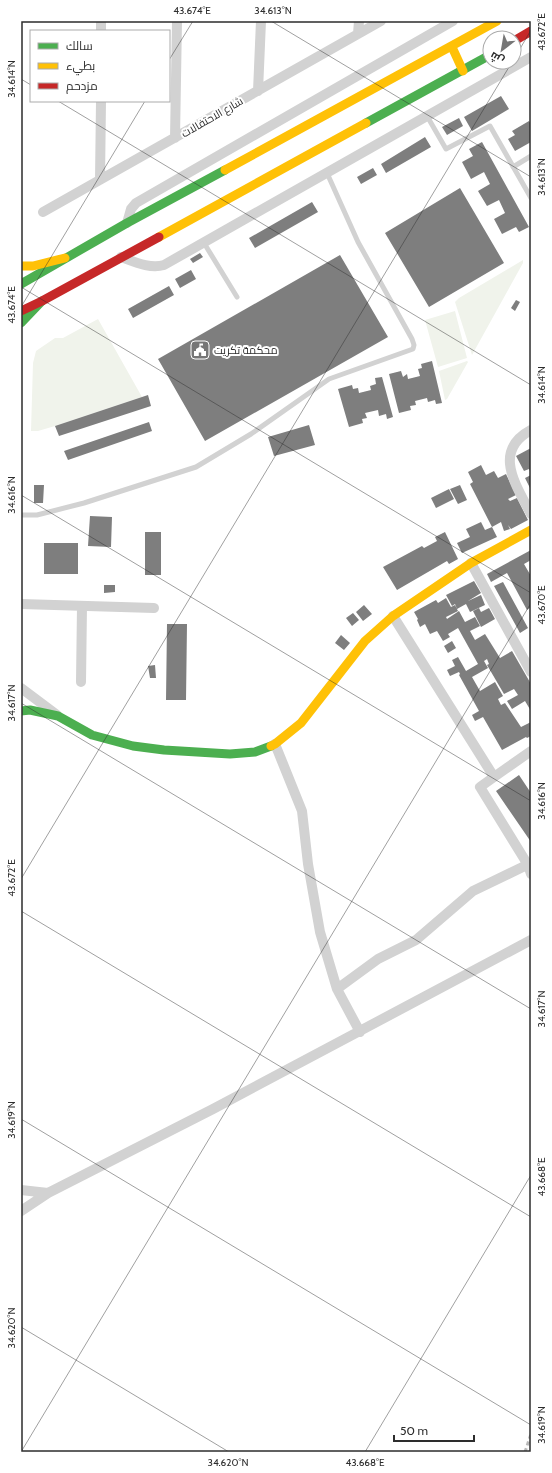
<svg xmlns="http://www.w3.org/2000/svg" width="552" height="1473" font-family="Cabin,Cairo,sans-serif">
<style>
.green{fill:#f0f3eb}
.building{fill:#7e7e7e}
.lines{fill:none;stroke-linecap:round;stroke-linejoin:round}
.lane{stroke:#d2d2d2;stroke-width:5}
.street{stroke:#d2d2d2;stroke-width:10}
.fast{stroke:#4caf50;stroke-width:9}
.slow{stroke:#ffc107;stroke-width:9}
.jam{stroke:#c62828;stroke-width:9}
.rail{stroke:#b9b9b9;stroke-width:3;stroke-dasharray:4 3;stroke-linecap:butt}
.ticks{fill:none;stroke:#2d2d2d;stroke-width:1;stroke-opacity:0.45}
.labels{text-anchor:middle;stroke-width:4;stroke-linejoin:round;paint-order:stroke}
.street-label{font-size:11px;fill:#2d2d2d;stroke:#fff}
.poi-label{font-size:11px;fill:#2d2d2d;stroke:#fff;text-anchor:start}
.neatline{fill:none;stroke:#2d2d2d;stroke-width:1.5}
.ticks-label{font-size:10px;text-anchor:middle;fill:#2d2d2d}
</style>
<rect width="100%" height="100%" fill="#fff"/>
<path class="green" d="M523,260V263L472,355L455,302L459,298Z
M455,311L467,358L438,367L425,320Z
M98,319L142,397L55,426L38,431H31L33,363L36,351L55,338H63Z
M467,361L468,362L447,399L445,400L439,371Z"/>
<path class="building" d="M501,96L509,109L472,131L464,117Z
M459,118L463,126L447,135L442,127Z
M529,121L531,124V142L515,151L508,139L515,135L512,131Z
M425,137L431,147L386,173L381,164Z
M482,142L529,227L519,232L516,227L502,234L494,219L505,213L499,200L487,206L478,191L490,184L484,172L471,179L462,162L473,156L469,149Z
M373,168L377,175L361,184L357,177Z
M460,188L504,263L429,307L385,233Z
M312,202L318,212L255,248L249,238Z
M200,253L203,257L193,263L190,259Z
M340,255L388,337L205,441L158,359Z
M191,270L196,279L180,288L175,279Z
M169,286L174,295L133,318L128,309Z
M516,300L520,302L515,311L511,308Z
M432,361L442,403L436,404L435,400L428,402L427,398L415,401L416,405L410,406L411,410L399,413L389,374L401,371L403,377L407,374L408,379L420,376L418,369L422,368L421,364Z
M382,377L393,417L387,419L386,414L379,416L378,410L365,413L367,418L362,419L363,423L349,427L338,389L352,385L353,389L358,388L359,393L371,390L370,386L376,384L375,378Z
M148,395L151,406L59,436L55,426Z
M149,422L152,431L68,460L64,451Z
M309,425L315,445L274,456L268,437Z
M531,448V473L529,469L524,471L516,456Z
M481,465L486,475L494,471L498,478L506,474L516,495L508,499L510,501L517,498L528,520L511,529L508,525L510,529L504,531L501,522L492,527L470,484L473,482L468,472Z
M531,475V490L525,478Z
M34,485H44L43,503H34Z
M460,485L467,500L458,504L450,489Z
M449,489L454,499L436,508L431,498Z
M90,516L112,517L111,547L88,546Z
M481,522L485,530L492,527L497,537L462,553L457,543L470,537L466,529Z
M145,532H161V575H145Z
M445,532L458,559L449,564L447,561L397,590L383,567L422,546L424,548L437,541L435,537Z
M44,543H78V574H44Z
M531,550V560L524,564L531,576V607L527,610L507,573L491,582L487,574Z
M474,581L481,593L468,601L481,595L485,605L470,612L466,604L457,609L455,604L452,606L446,595Z
M503,582L528,628L520,633L494,586Z
M104,585H115V592L104,593Z
M446,598L451,607L455,605L458,611L446,617L447,619L459,611L465,622L475,617L480,626L470,631L475,640L485,634L500,658L512,651L531,684V711L525,701L512,709L507,701L518,695L514,689L504,694L487,665L489,664L487,659L484,661L488,668L472,677L480,691L495,682L503,696L498,699L501,705L505,703L521,727L531,722V736L527,738L526,737L502,750L483,717L475,721L472,715L479,711L459,675L460,674L459,672L450,676L447,670L455,666L452,660L458,657L466,671L478,664L458,628L448,634L450,637L443,641L437,631L430,634L425,624L420,627L417,620L418,619L414,612L436,600L438,603Z
M364,605L372,614L363,621L356,612Z
M479,608L481,612L489,608L495,619L481,627L473,611Z
M353,613L359,620L352,626L346,618Z
M167,624H187L186,700H166Z
M341,635L350,643L344,650L335,643Z
M452,641L456,648L448,653L444,646Z
M155,665L156,678H150L148,666Z
M519,775L531,793V842L496,791Z"/>
<g class="lines">
<path class="lane" d="M427,116L446,149L490,126L531,198
M513,167L531,156
M204,243L237,297
M21,515H37L84,503L196,467L251,434L329,379L413,349L414,345L412,339L358,242L327,173"/>
<path class="street" d="M101,31V21
M358,34L359,21
M258,91L261,21
M175,138L177,21
M100,180L101,101
M43,212L381,21
M127,223L131,209L136,203L453,21
M121,257C135,262 150,269 164,265L531,57
M531,430C492,451 516,485 531,514
M471,563L531,672
M21,604L154,608
M393,616L494,777L480,787L528,865L531,874
M81,682L82,606
M21,688L57,715
M275,744L302,811L308,864L320,932L337,989
M494,777L531,751
M360,1032L337,989L378,959L416,940L473,891L531,863
M21,1190L48,1193
M21,1211L48,1193L213,1109L531,940"/>
<path class="fast" d="M366,123L490,55
M21,284L127,223L225,170
M21,323L42,301
M21,711L30,710L58,716L92,735L133,746L164,750L230,754L255,752L271,746"/>
<path class="slow" d="M452,47L463,71
M225,170L497,21
M159,237L366,123
M21,266H33L65,258
M271,746L275,744L301,723L365,641L393,616L471,563L531,530"/>
<path class="jam" d="M514,41L531,31
M21,311L42,301L159,237"/>
<path class="rail" d="M525,1452L531,1434"/>
</g>
<path class="ticks" d="M271,21L531,177M514,59L531,30M169,60L193,21M21,79L31,85M58,101L531,385M21,287L531,593M21,307L145,101M21,495L531,801M21,703L531,1009M21,879L512,62M21,911L531,1217M21,1119L531,1425M21,1327L229,1452M21,1452L531,603M365,1452L531,1175"/>
<defs>
<symbol id="civic-square" viewBox="-11 -11 22 22"><rect x="-9" y="-9" width="18" height="18" rx="4" fill="#767676" stroke="#fff"/><path d="M-.6-6.5H3V-4.5H.6V-3L4-1V1h2V6H-6V1h2V-1L-.6-3ZM-1.2 2.5V6h2.4V2.5Z" fill="#fff"/></symbol>
</defs>
<g fill-rule="evenodd">
<use href="#civic-square" x="189" y="339" width="22" height="22"/>
</g>
<g class="labels">
<g class="street-label">
<text transform="translate(212 117) rotate(-30)" y="4">شارع الاحتفالات</text>
</g>
<g class="poi-label">
<text x="214" y="354">محكمة تكريت</text>
</g>
</g>
<rect width="552" height="1473" fill="none" stroke="#ffffff" stroke-width="44"/>
<rect x="30" y="30" width="140" height="72" fill="#ffffff" stroke="#ababab"/>
<rect x="38" y="43" width="20" height="6" fill="#4caf50" stroke="#ababab"/>
<text x="66" y="50" font-size="12" fill="#2d2d2d">سالك</text>
<rect x="38" y="63" width="20" height="6" fill="#ffc107" stroke="#ababab"/>
<text x="66" y="70" font-size="12" fill="#2d2d2d">بطيء</text>
<rect x="38" y="83" width="20" height="6" fill="#c62828" stroke="#ababab"/>
<text x="66" y="90" font-size="12" fill="#2d2d2d">مزدحم</text>
<g transform="translate(502 50) rotate(211)"><circle r="19" fill="#ffffff" stroke="#ababab"/>
<path d="M0-3L7 15L0 10L-7 15Z" fill="#767676"/>
<text y="-6" font-size="11" font-weight="bold" text-anchor="middle" fill="#2d2d2d">ش</text>
</g>
<path d="M394 1435v6h80v-6" fill="none" stroke="#2d2d2d" stroke-width="2"/>
<text x="400" y="1435" font-size="12" fill="#2d2d2d" stroke="#ffffff" stroke-width="3" paint-order="stroke">50 m</text>
<rect x="22" y="22" width="508" height="1429" class="neatline"/>
<g class="ticks-label">
<text x="192" y="14">43.674°E</text>
<text x="273" y="14">34.613°N</text>
<text transform="translate(541 32) rotate(-90)" y="4">43.672°E</text>
<text transform="translate(11 79) rotate(-90)" y="4">34.614°N</text>
<text transform="translate(541 177) rotate(-90)" y="4">34.613°N</text>
<text transform="translate(11 305) rotate(-90)" y="4">43.674°E</text>
<text transform="translate(541 385) rotate(-90)" y="4">34.614°N</text>
<text transform="translate(11 495) rotate(-90)" y="4">34.616°N</text>
<text transform="translate(541 605) rotate(-90)" y="4">43.670°E</text>
<text transform="translate(11 703) rotate(-90)" y="4">34.617°N</text>
<text transform="translate(541 801) rotate(-90)" y="4">34.616°N</text>
<text transform="translate(11 878) rotate(-90)" y="4">43.672°E</text>
<text transform="translate(541 1009) rotate(-90)" y="4">34.617°N</text>
<text transform="translate(11 1120) rotate(-90)" y="4">34.619°N</text>
<text transform="translate(541 1177) rotate(-90)" y="4">43.668°E</text>
<text transform="translate(11 1328) rotate(-90)" y="4">34.620°N</text>
<text transform="translate(541 1425) rotate(-90)" y="4">34.619°N</text>
<text x="228" y="1466">34.620°N</text>
<text x="365" y="1466">43.668°E</text>
</g>
</svg>
